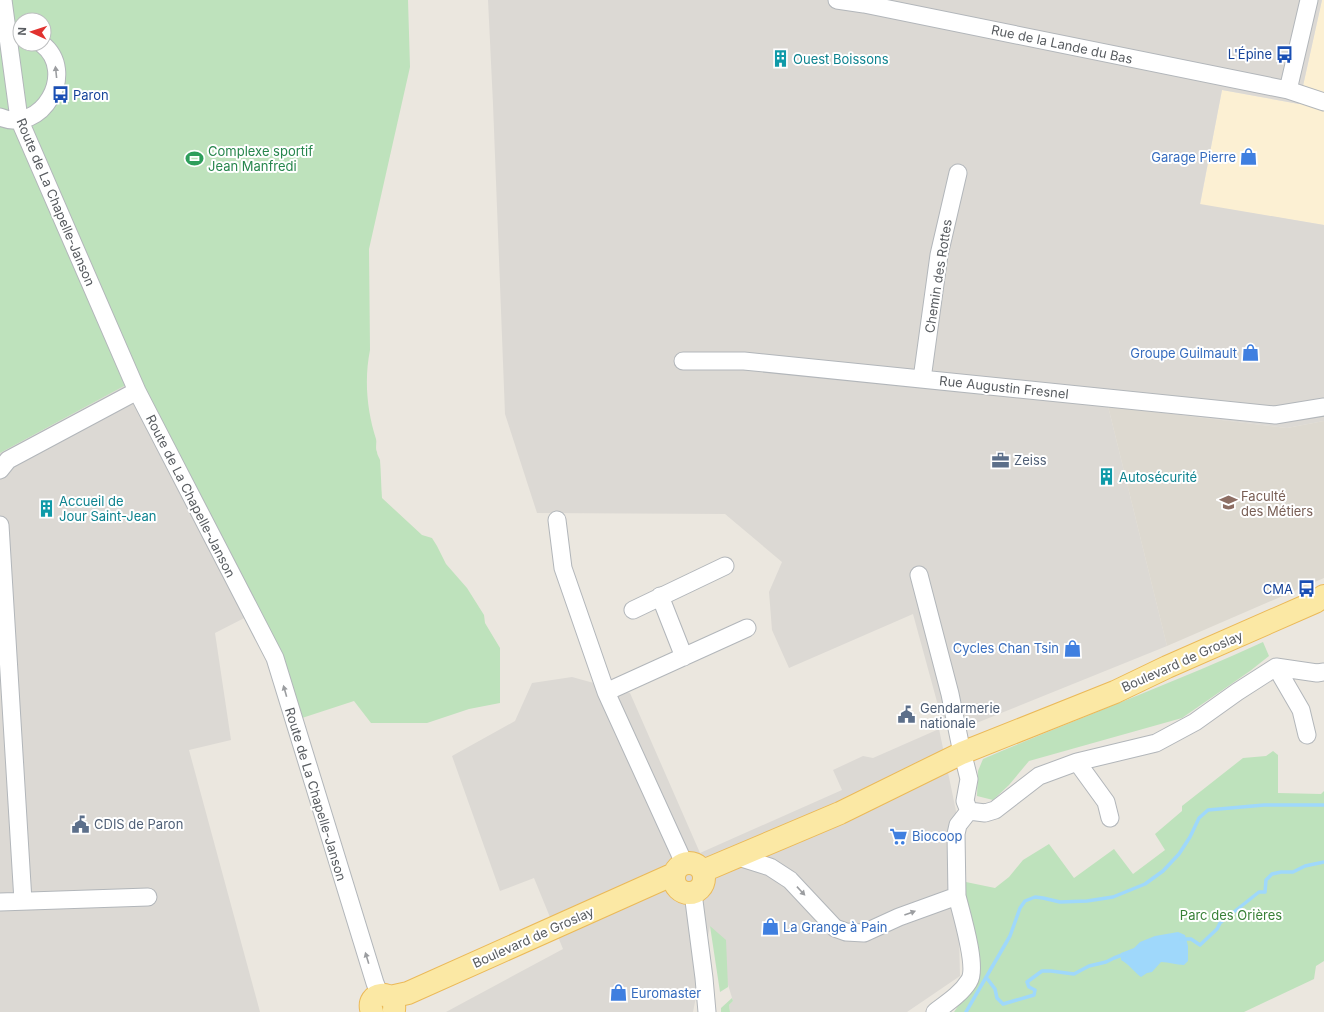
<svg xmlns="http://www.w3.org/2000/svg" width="1324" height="1012" font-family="Inter,sans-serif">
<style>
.commercial{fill:#fcf0d3}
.industrial{fill:#dcd9d4}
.education{fill:#ddd9d0}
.green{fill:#bee2bc;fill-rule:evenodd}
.water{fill:#9fd8fb}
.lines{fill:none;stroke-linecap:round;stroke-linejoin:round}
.stream{stroke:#9fd8fb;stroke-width:3.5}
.minor-casing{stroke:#b2b6ba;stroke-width:19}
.major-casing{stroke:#ebb958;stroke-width:24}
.minor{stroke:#fff;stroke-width:17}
.major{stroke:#fbe8a4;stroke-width:22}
.oneway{fill:#9b9da0}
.labels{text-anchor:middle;stroke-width:4;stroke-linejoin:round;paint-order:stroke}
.street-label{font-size:13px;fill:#585c60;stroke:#fff}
.transit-label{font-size:13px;fill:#164399;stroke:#fff;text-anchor:end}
.culture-label{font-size:13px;fill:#0d838f;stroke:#fff;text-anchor:start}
.leisure-label{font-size:13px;fill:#27864d;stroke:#fff;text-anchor:start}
.shop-label{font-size:13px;fill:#366cbe;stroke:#fff;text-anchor:end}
.service-label{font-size:13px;fill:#4e5e75;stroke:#fff;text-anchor:start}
.education-label{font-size:13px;fill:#785e54;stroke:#fff;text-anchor:start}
.park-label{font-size:13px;fill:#388037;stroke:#fff}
</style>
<rect width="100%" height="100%" fill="#ebe7df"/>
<path class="commercial" d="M1322,0H1324V225L1200,205L1222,90L1299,104Z"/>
<path class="industrial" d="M488,0H1322L1299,104L1222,90L1200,204L1324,225V421L1287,428L1108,406L1167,646L969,726L942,720L913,614L789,668L772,630L769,592L782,562L725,514L537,513L505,414L493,104Z
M137,379L258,611L215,633L231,740L189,750L260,1012H0V453Z
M572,677L630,693L700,853L842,790L833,770L863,756L873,758L939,729L956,811L960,976L907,1012H730L729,1005L733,1001L710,926L693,1012H446L563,949L534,878L500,891L452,756L515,721L532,683Z"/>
<path class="education" d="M1108,406L1287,428L1324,421V578L1167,646Z"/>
<path class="green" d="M0,0H408L410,67L369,249L370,350C364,380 367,411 376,439C377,443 375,448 377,452C377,455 379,457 380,460C381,472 381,485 382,498L422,535L432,538L437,546L446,564L467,588L484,615L485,623L500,648V703L469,709L427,723H371L354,701L302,718L137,379L0,453ZM20,20H44V44H20Z
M1263,642L1269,656L1250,671L1182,718L1029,761L1009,785L993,800L977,796L978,771L983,759C1076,719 1171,684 1263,642Z
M1273,751L1278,755V793L1321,794L1324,791V961L1316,966L1314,979L1244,1012H954L980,974L975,941L961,881L995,888L1009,877L1023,860L1049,844L1074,878L1114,849L1133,874L1165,850L1155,834L1182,811V806L1243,758L1266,756Z
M710,926L726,940L728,987L720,992Z
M732,998L733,1001L729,1005L730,1012H721V1008Z"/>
<path class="water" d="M1178,932L1185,935L1188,946V961L1184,965C1176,965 1169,962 1161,962L1152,972L1147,973L1141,977C1134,972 1129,964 1121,960V953L1134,948L1140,942L1155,936Z"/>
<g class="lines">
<path class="stream" d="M1181,939H1191L1200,945L1217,929L1220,923L1259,892H1265L1266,880L1272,874L1281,872H1293L1305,866L1324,862
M986,977L995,989L997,998L1003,1004L1034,995L1035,990L1029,987L1027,982L1042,971H1051L1074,974L1089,966L1106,962L1114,958L1122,955L1124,956
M966,1012L1010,936L1020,908L1025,901L1035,897L1043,898L1060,902L1087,901L1113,897L1145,884L1163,871L1179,854L1190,837L1199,818L1208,810L1264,805H1324"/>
<defs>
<path id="minor" d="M3,0L19,119L137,391L275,658L375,983L380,995
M837,0L864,4L1288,90
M1309,0L1288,90L1324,102
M0,117C42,135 78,72 42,44
M683,361H744L1275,415L1324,407
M922,379L939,255L958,173
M0,470L8,460L137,391
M557,520L563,568L606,692L684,863
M0,525L23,901
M919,575L950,694L962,753
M660,596L684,657
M633,610L725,566
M1276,667L1301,710L1307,735
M1276,667L1317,673L1324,672
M606,692L747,628
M1077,762L1106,802L1110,818
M965,763L969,779L965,801L969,811L985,813L995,810L1039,776L1077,762L1156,743L1195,722L1237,692L1276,667
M738,857L770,867L790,880L835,928L846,932L864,933L899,917L957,896L956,834L958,825L969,811
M693,893L704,978L707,1012
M0,902L148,897
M935,1012C947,1003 961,994 969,981C978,968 961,912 957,896"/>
<path id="major" d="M674 878a15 15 0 1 1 30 0a15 15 0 1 1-30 0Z
M703,871L840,813L962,753L1115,692L1167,667L1315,602L1324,596
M390,997L408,993L674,874
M372,1012C364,991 397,988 394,1010"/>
</defs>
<use href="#minor" class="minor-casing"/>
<use href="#major" class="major-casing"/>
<use href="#minor" class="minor"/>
<use href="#major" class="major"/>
</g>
<defs><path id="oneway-solid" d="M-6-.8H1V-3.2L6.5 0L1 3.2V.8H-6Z"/></defs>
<g class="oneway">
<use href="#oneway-solid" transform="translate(56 72) rotate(-96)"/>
<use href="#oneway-solid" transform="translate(285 691) rotate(-106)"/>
<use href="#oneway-solid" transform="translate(801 891) rotate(47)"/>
<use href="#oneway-solid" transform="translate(910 913) rotate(-20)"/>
<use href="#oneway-solid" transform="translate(367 958) rotate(-107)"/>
</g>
<defs>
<symbol id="bus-bare" viewBox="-9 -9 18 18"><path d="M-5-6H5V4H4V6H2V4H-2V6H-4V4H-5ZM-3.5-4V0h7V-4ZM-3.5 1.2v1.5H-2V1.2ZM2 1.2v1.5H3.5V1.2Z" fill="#1a4fb4" stroke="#fff" stroke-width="2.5" paint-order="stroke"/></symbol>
<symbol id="building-bare" viewBox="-9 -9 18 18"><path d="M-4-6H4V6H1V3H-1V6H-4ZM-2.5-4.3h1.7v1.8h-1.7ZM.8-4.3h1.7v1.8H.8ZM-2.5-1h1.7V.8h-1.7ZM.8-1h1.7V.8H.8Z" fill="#0f9aa8" stroke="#fff" stroke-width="2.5" paint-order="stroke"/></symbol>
<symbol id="shop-bare" viewBox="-9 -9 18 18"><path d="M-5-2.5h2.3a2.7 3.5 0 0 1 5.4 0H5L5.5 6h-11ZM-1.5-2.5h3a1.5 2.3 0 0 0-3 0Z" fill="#3f7fe0" stroke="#fff" stroke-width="2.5" paint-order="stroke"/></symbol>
<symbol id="stadium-bare" viewBox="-9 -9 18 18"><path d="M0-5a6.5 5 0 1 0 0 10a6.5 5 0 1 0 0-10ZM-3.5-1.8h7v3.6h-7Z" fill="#2e9e5b" stroke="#fff" stroke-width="2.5" paint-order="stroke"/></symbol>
<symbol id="office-bare" viewBox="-9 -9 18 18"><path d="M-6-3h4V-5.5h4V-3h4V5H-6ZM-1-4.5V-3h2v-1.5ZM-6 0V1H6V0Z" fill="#5c6f8a" stroke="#fff" stroke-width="2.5" paint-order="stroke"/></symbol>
<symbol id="university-bare" viewBox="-9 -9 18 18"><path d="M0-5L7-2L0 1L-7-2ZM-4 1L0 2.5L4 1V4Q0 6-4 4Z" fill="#8d6e63" stroke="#fff" stroke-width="2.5" paint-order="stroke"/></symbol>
<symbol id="civic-bare" viewBox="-9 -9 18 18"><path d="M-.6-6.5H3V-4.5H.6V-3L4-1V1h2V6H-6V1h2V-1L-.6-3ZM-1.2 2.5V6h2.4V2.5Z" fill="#5c6f8a" stroke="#fff" stroke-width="2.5" paint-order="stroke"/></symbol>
<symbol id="supermarket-bare" viewBox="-9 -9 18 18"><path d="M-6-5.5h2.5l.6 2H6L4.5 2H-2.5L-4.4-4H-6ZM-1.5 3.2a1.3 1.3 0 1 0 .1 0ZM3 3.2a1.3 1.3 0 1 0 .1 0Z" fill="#3f7fe0" stroke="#fff" stroke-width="2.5" paint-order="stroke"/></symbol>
</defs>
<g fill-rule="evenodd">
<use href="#bus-bare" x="1272" y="42" width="25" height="25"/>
<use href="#building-bare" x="768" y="46" width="25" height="25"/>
<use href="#bus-bare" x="48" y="82" width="25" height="25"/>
<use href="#shop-bare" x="1236" y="144" width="25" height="25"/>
<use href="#stadium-bare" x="182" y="146" width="25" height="25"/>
<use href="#shop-bare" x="1238" y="340" width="25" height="25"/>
<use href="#office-bare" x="988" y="448" width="25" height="25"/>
<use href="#building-bare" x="1094" y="464" width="25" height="25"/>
<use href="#university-bare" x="1216" y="490" width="25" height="25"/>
<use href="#building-bare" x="34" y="496" width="25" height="25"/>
<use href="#bus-bare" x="1294" y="576" width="25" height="25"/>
<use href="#shop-bare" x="1060" y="636" width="25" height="25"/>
<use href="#civic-bare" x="894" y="702" width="25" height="25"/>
<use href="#civic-bare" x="68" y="812" width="25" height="25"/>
<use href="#supermarket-bare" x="886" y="824" width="25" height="25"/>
<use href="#shop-bare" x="758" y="914" width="25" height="25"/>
<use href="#shop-bare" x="606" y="980" width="25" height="25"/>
</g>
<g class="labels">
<g class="street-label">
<text transform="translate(1062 44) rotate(12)" y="5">Rue de la Lande du Bas</text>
<text transform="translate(56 202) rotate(67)" y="5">Route de La Chapelle-Janson</text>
<text transform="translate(938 276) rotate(-81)" y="5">Chemin des Rottes</text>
<text transform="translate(1004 387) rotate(6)" y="5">Rue Augustin Fresnel</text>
<text transform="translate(191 496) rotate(63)" y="5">Route de La Chapelle-Janson</text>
<text transform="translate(1182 661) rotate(-24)" y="5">Boulevard de Groslay</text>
<text transform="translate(316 794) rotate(73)" y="5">Route de La Chapelle-Janson</text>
<text transform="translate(533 937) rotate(-24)" y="5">Boulevard de Groslay</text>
</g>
<g class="transit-label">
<text x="1272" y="59">L'Épine</text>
<text x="73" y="100" text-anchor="start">Paron</text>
<text x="1293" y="594">CMA</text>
</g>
<g class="culture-label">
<text x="793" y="64">Ouest Boissons</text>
<text x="1119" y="482">Autosécurité</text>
<text x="59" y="506">Accueil de<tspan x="59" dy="15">Jour Saint-Jean</tspan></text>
</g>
<g class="leisure-label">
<text x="208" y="156">Complexe sportif<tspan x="208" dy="15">Jean Manfredi</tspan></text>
</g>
<g class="shop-label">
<text x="1236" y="162">Garage Pierre</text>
<text x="1237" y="358">Groupe Guilmault</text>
<text x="1059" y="653">Cycles Chan Tsin</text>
<text x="912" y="841" text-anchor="start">Biocoop</text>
<text x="783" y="932" text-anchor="start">La Grange à Pain</text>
<text x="631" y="998" text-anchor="start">Euromaster</text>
</g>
<g class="service-label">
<text x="1014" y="465">Zeiss</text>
<text x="920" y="713">Gendarmerie<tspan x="920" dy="15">nationale</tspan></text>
<text x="94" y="829">CDIS de Paron</text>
</g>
<g class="education-label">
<text x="1241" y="501">Faculté<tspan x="1241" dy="15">des Métiers</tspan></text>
</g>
<g class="park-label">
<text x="1231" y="920">Parc des Orières</text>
</g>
</g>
<g transform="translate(32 32) rotate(273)"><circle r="19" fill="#ffffff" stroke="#bcbebf"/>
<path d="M0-3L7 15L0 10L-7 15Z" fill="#e1322f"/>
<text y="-6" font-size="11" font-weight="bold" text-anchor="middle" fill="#585c60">N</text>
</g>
</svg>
